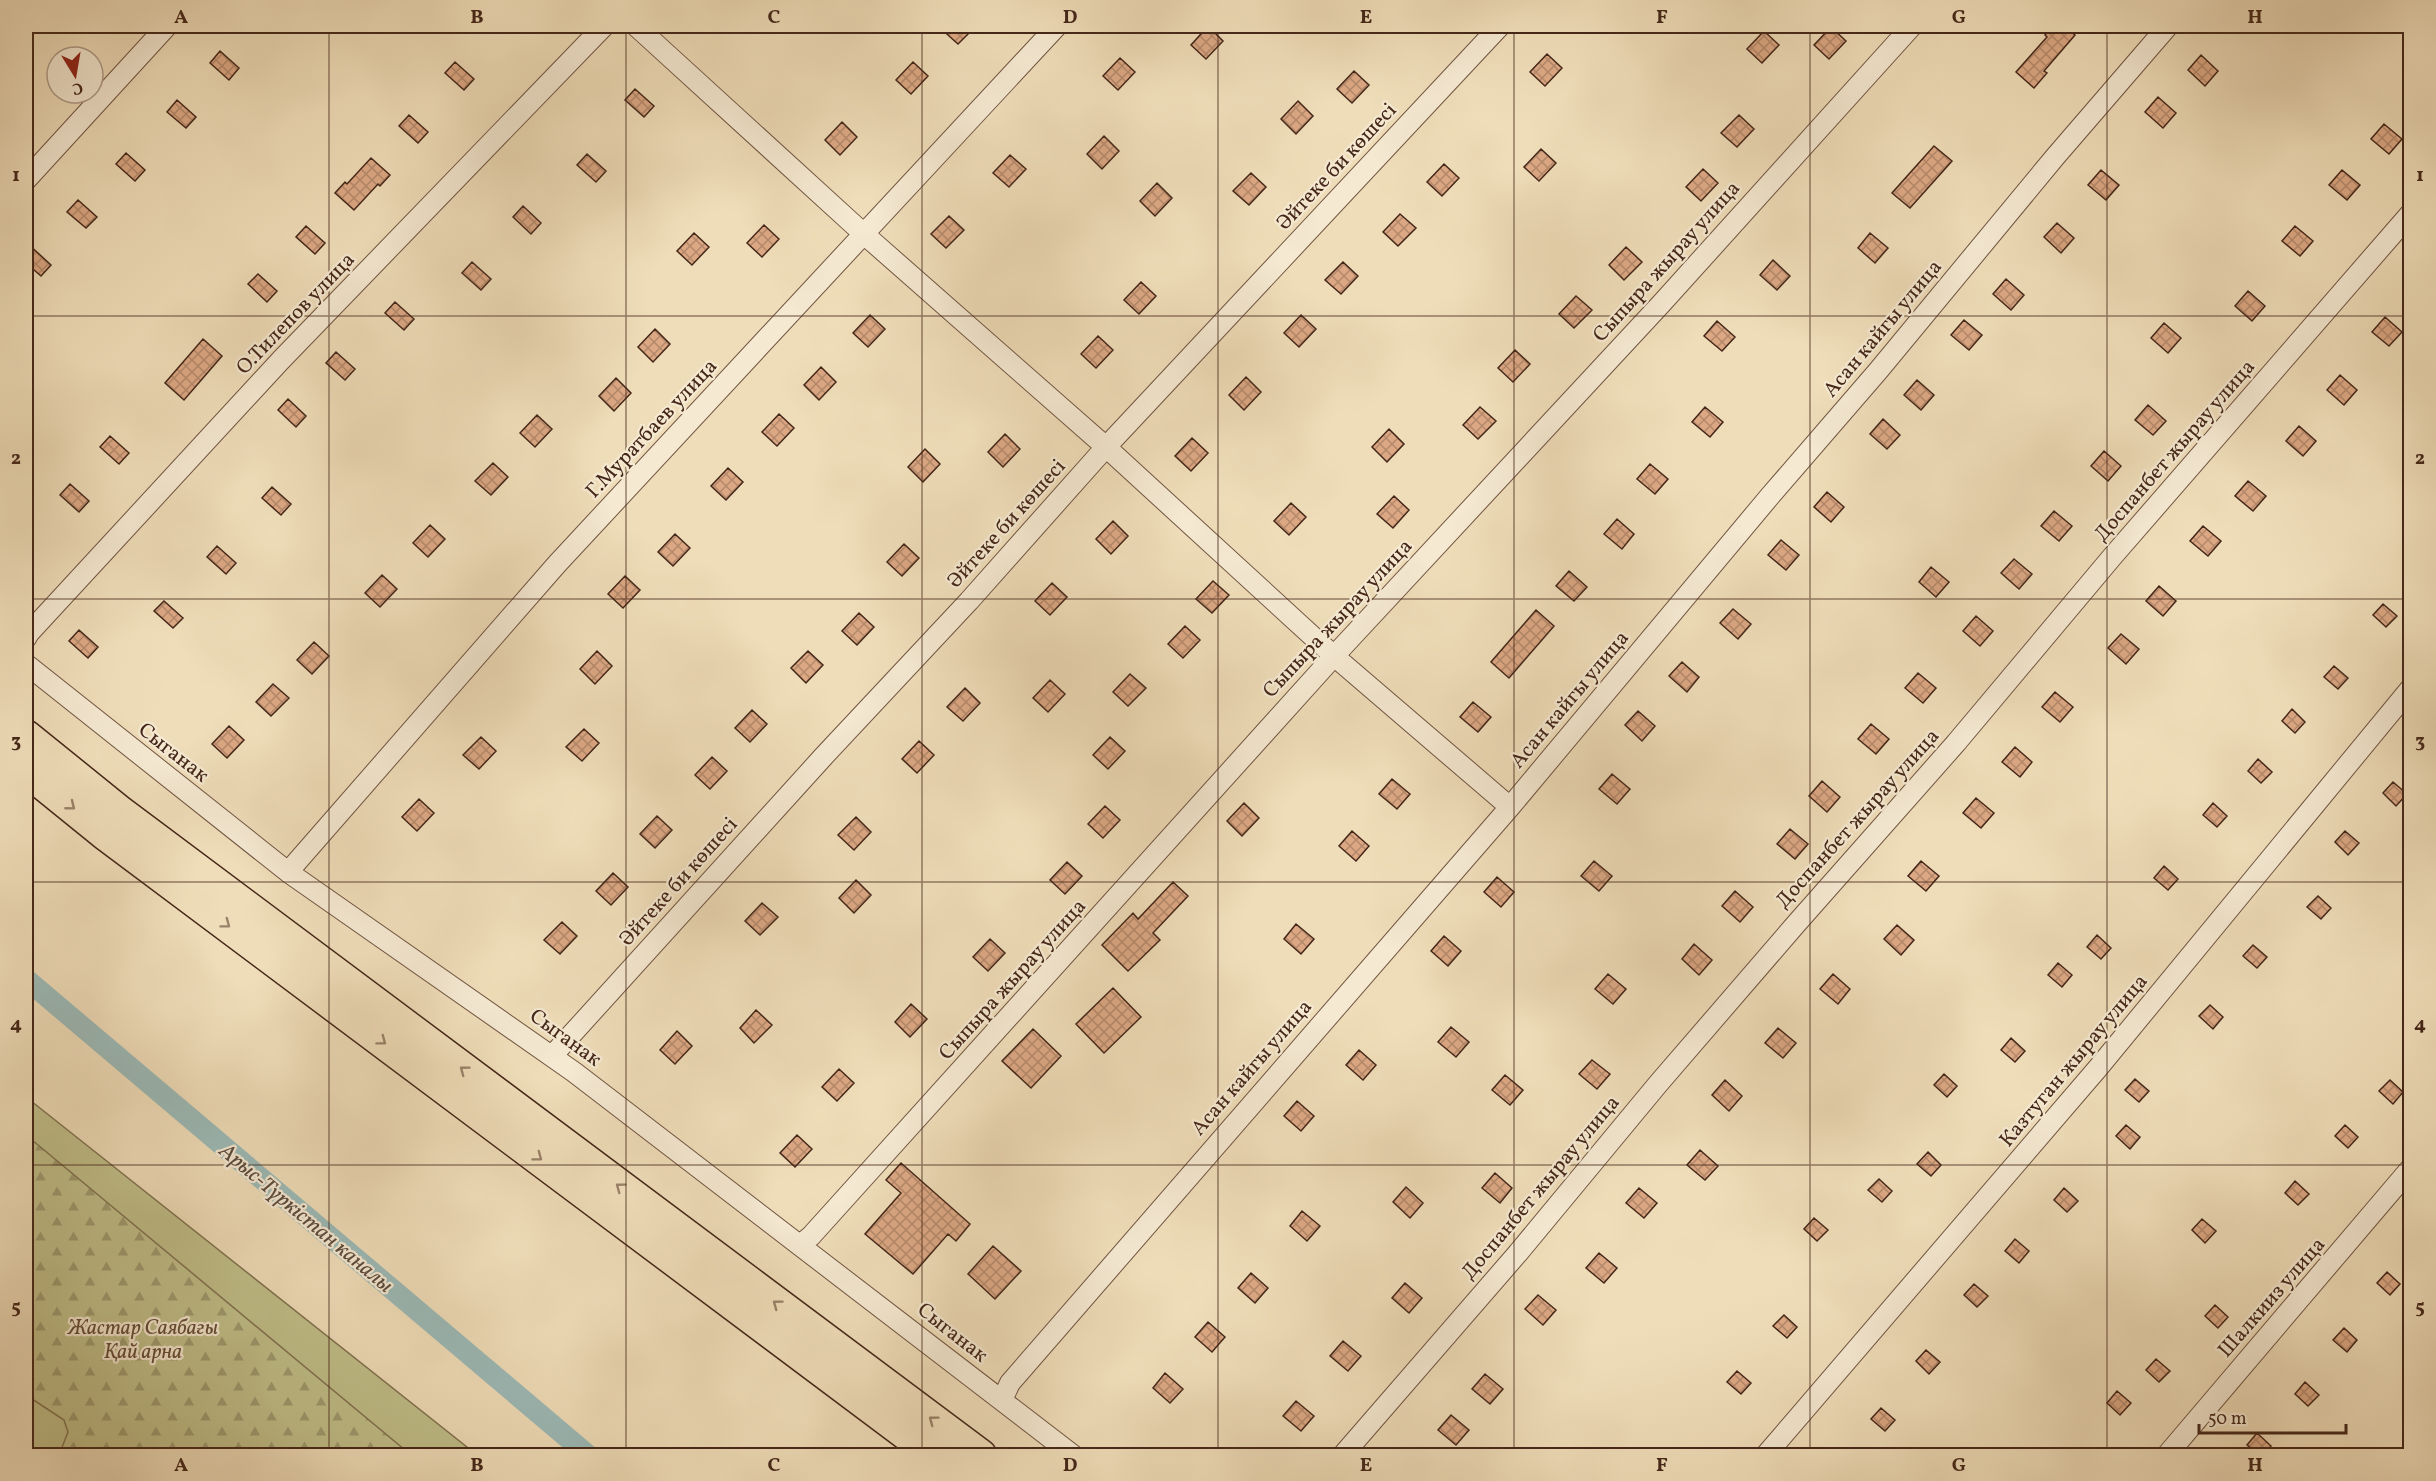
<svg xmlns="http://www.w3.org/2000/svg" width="2436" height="1481" font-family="Vollkorn,serif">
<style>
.green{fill:#c0bf8a;stroke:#827352;stroke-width:1.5}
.forest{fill:url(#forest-firs);stroke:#827352;stroke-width:1.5}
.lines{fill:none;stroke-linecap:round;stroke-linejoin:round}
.canal{stroke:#9cbab7;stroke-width:21}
.building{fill:url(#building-cross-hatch);stroke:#452719;stroke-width:1.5}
.street-casing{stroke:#705441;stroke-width:22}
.highway-casing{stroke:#452719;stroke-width:36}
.street{stroke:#f5e9d2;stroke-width:20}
.highway{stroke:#efddb9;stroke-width:33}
.oneway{stroke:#9a8269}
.grid{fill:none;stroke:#452719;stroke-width:1.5;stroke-opacity:0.55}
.labels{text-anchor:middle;stroke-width:4.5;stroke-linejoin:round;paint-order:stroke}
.street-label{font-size:21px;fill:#452719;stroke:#f5e9d2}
.park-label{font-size:21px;font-style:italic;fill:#644d35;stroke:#f5e9d2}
.water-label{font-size:22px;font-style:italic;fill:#5b4c40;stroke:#f5e9d2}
.neatline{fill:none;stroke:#452719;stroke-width:2}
.grid-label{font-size:20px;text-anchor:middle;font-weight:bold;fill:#452719}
</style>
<defs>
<pattern id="forest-firs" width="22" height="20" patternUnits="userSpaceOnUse" patternTransform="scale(1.5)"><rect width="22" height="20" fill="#c0bf8a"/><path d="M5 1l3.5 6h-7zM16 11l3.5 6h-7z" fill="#9e9b70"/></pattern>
<pattern id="building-cross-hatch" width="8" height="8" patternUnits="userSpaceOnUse" patternTransform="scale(1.5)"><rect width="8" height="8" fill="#dca884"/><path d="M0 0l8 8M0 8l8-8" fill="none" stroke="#b4896b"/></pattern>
</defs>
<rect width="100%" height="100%" fill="#efddb9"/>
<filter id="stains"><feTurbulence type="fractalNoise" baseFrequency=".00333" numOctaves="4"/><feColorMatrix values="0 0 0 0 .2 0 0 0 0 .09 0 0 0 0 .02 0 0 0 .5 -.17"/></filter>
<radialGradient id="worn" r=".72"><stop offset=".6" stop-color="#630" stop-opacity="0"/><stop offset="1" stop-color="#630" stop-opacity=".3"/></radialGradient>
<path class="green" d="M26,1097L477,1455H26Z"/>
<path class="forest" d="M26,1135L411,1455H59L68,1432L64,1420L26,1395Z"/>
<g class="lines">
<path class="canal" d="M26,979L589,1456"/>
</g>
<path class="building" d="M938,26H976L958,44Z
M1208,26L1223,41L1206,59L1191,45Z
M2053,26H2064L2075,35L2044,71L2047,73L2034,88L2016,72L2047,37L2045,35Z
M1831,27L1846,41L1829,59L1814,45Z
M1764,31L1779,45L1762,63L1747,49Z
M220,51L239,68L229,80L210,63Z
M1547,54L1562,68L1545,86L1530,72Z
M2201,55L2218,71L2205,86L2188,70Z
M1120,58L1135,72L1118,90L1103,76Z
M455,62L474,79L464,90L445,73Z
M913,62L928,76L911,94L896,80Z
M1354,71L1369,85L1352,103L1337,89Z
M635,89L654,106L644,117L625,100Z
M2158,97L2176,113L2163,128L2145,112Z
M177,100L196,117L186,128L167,112Z
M1298,101L1313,116L1296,134L1281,119Z
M409,115L428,132L418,143L399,126Z
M1739,115L1754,129L1737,147L1721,133Z
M842,122L857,137L840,155L825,140Z
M2384,124L2402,139L2389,154L2371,139Z
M1104,136L1119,151L1102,169L1087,154Z
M1934,146L1952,161L1910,208L1892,193Z
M1541,149L1556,163L1539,181L1524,167Z
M126,153L145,170L135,181L116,164Z
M587,154L606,171L596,182L577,165Z
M1010,155L1026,169L1009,187L993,173Z
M371,158L390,175L380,186L378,184L354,210L335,193L345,182L347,184Z
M1444,164L1459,178L1442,196L1427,182Z
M1703,169L1718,183L1701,201L1686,187Z
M2101,170L2119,185L2106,200L2088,185Z
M2342,170L2360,185L2347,200L2329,185Z
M1251,173L1266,187L1249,205L1233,191Z
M1157,183L1172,198L1155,216L1140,201Z
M78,200L97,217L86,228L67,212Z
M523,206L541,223L531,234L513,217Z
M1400,214L1416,228L1398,246L1383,232Z
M949,216L964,230L946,248L931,234Z
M2057,223L2074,238L2061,253L2044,237Z
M764,225L779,239L762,257L747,243Z
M306,226L325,243L315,254L296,237Z
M2295,226L2313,241L2300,256L2282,241Z
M694,233L709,247L692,265L677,251Z
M1870,233L1888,248L1875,263L1858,248Z
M26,242L51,265L41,276L26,263Z
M1626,247L1642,262L1624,280L1609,265Z
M1773,260L1790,276L1777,290L1760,275Z
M472,262L491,279L481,290L462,273Z
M1343,262L1358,276L1341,294L1325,280Z
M258,274L277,291L267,302L248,284Z
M2006,279L2024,295L2011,310L1993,294Z
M1141,282L1156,296L1139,314L1124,300Z
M2248,291L2265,306L2252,321L2235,306Z
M1576,296L1592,310L1574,328L1559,314Z
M395,302L414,319L404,330L385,313Z
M870,315L885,329L868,347L853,333Z
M1301,315L1316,329L1299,347L1284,333Z
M2385,317L2402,332L2389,346L2372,332Z
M1964,320L1982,335L1969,350L1951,335Z
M1717,321L1735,337L1722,351L1704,336Z
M2164,323L2181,338L2168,353L2151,338Z
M655,329L670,344L653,362L638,347Z
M1098,336L1113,350L1096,368L1081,354Z
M203,339L222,356L184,400L165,383Z
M1515,350L1530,364L1513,382L1498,368Z
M336,352L355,369L345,380L326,363Z
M821,367L836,382L819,400L804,385Z
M2340,375L2357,390L2344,405L2327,390Z
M1246,377L1261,392L1244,410L1229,395Z
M616,378L631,393L614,411L599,396Z
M1917,380L1934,395L1921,410L1904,395Z
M288,399L306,416L296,427L278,410Z
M2148,405L2166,421L2153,435L2135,420Z
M1480,407L1496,421L1478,439L1463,425Z
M1705,407L1723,422L1710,437L1692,422Z
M779,414L794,428L777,446L762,432Z
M537,415L552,429L535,447L520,433Z
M1883,419L1900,435L1887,449L1870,434Z
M2299,426L2316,441L2303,456L2286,441Z
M1389,429L1404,444L1387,462L1372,447Z
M1005,434L1020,449L1003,467L988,452Z
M110,436L129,453L119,464L100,447Z
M1192,438L1208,453L1191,471L1175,456Z
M925,449L940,464L923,482L908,467Z
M2104,451L2121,466L2108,481L2091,466Z
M493,463L508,477L491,495L475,481Z
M1650,464L1668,479L1655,494L1637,479Z
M728,468L743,482L726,500L711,486Z
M2248,481L2266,496L2253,511L2235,496Z
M70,484L89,501L79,512L60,495Z
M272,487L291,504L281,515L262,498Z
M1827,492L1844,507L1831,522L1814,507Z
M1394,496L1409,510L1393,528L1377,514Z
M1291,503L1306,517L1289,535L1274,521Z
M2054,511L2072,526L2059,541L2041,526Z
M1617,519L1634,534L1622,549L1604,534Z
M1113,521L1128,536L1111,554L1096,539Z
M430,525L445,539L428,557L413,543Z
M2203,526L2221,541L2208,556L2190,541Z
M675,534L690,548L673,566L658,552Z
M1781,540L1799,555L1786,570L1768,555Z
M904,544L919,558L902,576L887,562Z
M217,546L236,563L226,574L207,557Z
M2014,559L2032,574L2019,589L2001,573Z
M1931,567L1949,582L1936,597L1919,582Z
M1569,571L1587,587L1574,601L1556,586Z
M382,575L397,589L380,607L365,593Z
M625,576L640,590L623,608L608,594Z
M1213,581L1229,595L1212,613L1196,599Z
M1052,583L1067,597L1050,615L1035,601Z
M2159,586L2176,601L2163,616L2146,601Z
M164,601L183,618L173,628L154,611Z
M2383,604L2397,616L2386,627L2373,615Z
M1733,609L1751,624L1738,639L1720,623Z
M1536,610L1554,626L1509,678L1491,662Z
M859,613L874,627L857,645L842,631Z
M1976,616L1993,631L1980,646L1963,631Z
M1185,626L1200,640L1183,658L1168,644Z
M79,630L98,647L88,658L69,641Z
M2121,634L2139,649L2126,664L2108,648Z
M314,642L329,656L312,674L297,660Z
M597,651L612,666L595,684L580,669Z
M808,651L823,665L806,683L791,668Z
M1682,662L1699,677L1687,692L1669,676Z
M2334,666L2348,678L2338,689L2324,677Z
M1918,673L1936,688L1923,703L1905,688Z
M1130,674L1146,688L1128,706L1113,692Z
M1050,680L1065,694L1048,712L1033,698Z
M273,684L289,698L271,716L256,702Z
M965,688L980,703L963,721L947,707Z
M2055,692L2073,707L2060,722L2042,707Z
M1473,702L1491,717L1478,732L1460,717Z
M2292,709L2305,722L2295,733L2282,721Z
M752,710L767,724L750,742L735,728Z
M1638,711L1655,726L1642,741L1625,725Z
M1871,724L1889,739L1876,754L1858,739Z
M229,726L244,740L227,758L212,744Z
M584,729L599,743L582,761L566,747Z
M481,737L496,751L479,769L463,755Z
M1110,737L1125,751L1108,769L1093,755Z
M919,741L934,755L917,773L902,759Z
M2015,747L2032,762L2020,777L2002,762Z
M712,757L727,771L710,789L695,775Z
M2258,759L2272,772L2261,783L2248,771Z
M1612,774L1630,789L1617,804L1599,789Z
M1392,779L1410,794L1397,809L1379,794Z
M1822,781L1840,797L1827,812L1809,796Z
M2393,782L2407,794L2396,806L2383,793Z
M1976,798L1994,813L1981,828L1963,813Z
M419,799L434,813L417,831L402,817Z
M1244,803L1259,818L1242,836L1227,821Z
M2213,803L2227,816L2217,827L2203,815Z
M1105,806L1120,820L1103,838L1088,824Z
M657,816L672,830L655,848L640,834Z
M856,817L871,832L854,850L838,835Z
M1790,829L1808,844L1795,859L1777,844Z
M1352,831L1369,846L1356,861L1339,846Z
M2345,831L2359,843L2348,855L2335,842Z
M1594,861L1612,876L1599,891L1581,876Z
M1921,861L1939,876L1926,891L1908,876Z
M1067,862L1082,876L1065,894L1050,880Z
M2164,866L2178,879L2168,890L2154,878Z
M613,873L628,887L611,905L596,891Z
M1497,877L1514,892L1501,907L1484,892Z
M856,880L871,895L854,913L839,898Z
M1173,882L1188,896L1153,933L1160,940L1128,971L1102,945L1133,913L1138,919Z
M1735,891L1753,907L1740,922L1722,906Z
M2318,896L2331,908L2321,919L2307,907Z
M762,903L778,917L760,935L745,921Z
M562,922L577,936L560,954L544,940Z
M1296,924L1314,939L1301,954L1284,939Z
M1897,925L1914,940L1901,955L1884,939Z
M2097,935L2111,948L2101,959L2087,947Z
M1444,936L1461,951L1448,966L1431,951Z
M990,939L1005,953L988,971L973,957Z
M1694,944L1712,960L1699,975L1682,959Z
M2253,945L2267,957L2257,968L2243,956Z
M2058,963L2072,975L2062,987L2048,975Z
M1608,974L1626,989L1613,1004L1595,989Z
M1833,974L1850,989L1838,1004L1820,989Z
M1113,988L1141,1017L1104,1053L1076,1024Z
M911,1004L927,1019L910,1037L895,1022Z
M2210,1005L2223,1017L2213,1029L2199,1016Z
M756,1010L772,1025L754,1043L740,1028Z
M1451,1027L1469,1042L1456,1057L1438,1042Z
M1778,1028L1796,1043L1783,1058L1765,1043Z
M1033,1029L1061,1056L1031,1088L1002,1061Z
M677,1031L692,1046L675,1064L660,1050Z
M2011,1038L2025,1051L2015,1062L2001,1050Z
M1359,1050L1376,1065L1363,1080L1346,1065Z
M1592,1060L1610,1074L1597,1089L1579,1074Z
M839,1069L854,1083L837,1101L822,1087Z
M1944,1074L1957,1086L1947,1097L1934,1085Z
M1505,1075L1523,1090L1510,1105L1492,1090Z
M2135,1079L2149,1091L2139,1102L2125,1090Z
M1725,1080L1742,1096L1729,1111L1712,1095Z
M2390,1080L2403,1092L2393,1104L2379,1091Z
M1297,1101L1314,1116L1301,1131L1284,1116Z
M2126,1125L2140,1137L2130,1149L2116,1136Z
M2345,1125L2358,1137L2348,1148L2335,1136Z
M797,1135L812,1149L795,1167L780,1153Z
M1700,1150L1718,1166L1705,1180L1687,1165Z
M1928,1152L1941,1165L1931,1176L1917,1164Z
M901,1163L970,1224L956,1241L948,1234L913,1274L865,1234L901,1193L886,1180Z
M1495,1173L1512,1188L1500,1203L1482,1188Z
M1879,1179L1892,1191L1882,1202L1868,1190Z
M2295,1181L2309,1194L2298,1205L2285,1193Z
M1406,1187L1423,1203L1410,1218L1393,1202Z
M1639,1188L1657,1203L1644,1218L1626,1203Z
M2064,1188L2078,1201L2067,1212L2054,1200Z
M1302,1211L1320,1226L1307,1241L1290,1226Z
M1814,1218L1828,1230L1817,1241L1804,1229Z
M2202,1219L2216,1231L2205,1243L2192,1230Z
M2015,1239L2029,1251L2019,1263L2005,1251Z
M993,1246L1021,1271L995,1299L968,1274Z
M1599,1253L1617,1268L1604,1283L1586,1268Z
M2387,1272L2400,1284L2390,1295L2377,1283Z
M1251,1273L1268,1288L1255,1303L1238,1288Z
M1405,1283L1422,1298L1409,1313L1392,1298Z
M1974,1284L1988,1296L1977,1307L1964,1295Z
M1538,1295L1556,1310L1543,1325L1525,1309Z
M2215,1305L2228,1317L2218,1328L2205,1316Z
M1784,1315L1797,1327L1787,1338L1773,1326Z
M1208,1322L1225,1337L1212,1352L1195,1337Z
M2344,1328L2357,1340L2347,1352L2333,1340Z
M1343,1341L1361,1356L1348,1371L1330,1356Z
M1926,1350L1940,1362L1929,1374L1916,1361Z
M2156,1359L2170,1371L2159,1382L2146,1370Z
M1737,1371L1751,1383L1741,1394L1727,1382Z
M1165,1373L1183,1389L1170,1403L1153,1388Z
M1485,1374L1503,1389L1490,1404L1472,1389Z
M2305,1382L2319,1395L2308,1406L2295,1394Z
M2117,1391L2131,1403L2120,1415L2107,1403Z
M1296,1401L1314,1416L1301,1431L1283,1416Z
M1881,1408L1895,1420L1885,1431L1871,1419Z
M1451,1415L1469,1430L1456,1445L1438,1430Z
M2257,1433L2271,1446L2262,1455H2259L2247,1445Z"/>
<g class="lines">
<defs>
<path id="street" d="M636,26L865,235L1106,447L1334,656L1510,807
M26,180L167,26
M26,638L29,633L281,360L604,26
M26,664L288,872L574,1072L1074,1456
M288,872L557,564L1057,26
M552,1056L823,757L969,601L1106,447L1500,26
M800,1245L811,1236L1334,656L1661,304L1912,26
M1002,1400L1010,1383L1510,807L1770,496L1878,371L2055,157L2168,26
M1342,1456L1518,1253L1658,1084L1796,924L1956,743L2112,557L2410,214
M1765,1456L2098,1068L2410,689
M2166,1456L2410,1169"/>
<path id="highway" d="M26,737L120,813L980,1456
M26,769L105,833L937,1456"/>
</defs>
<use href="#street" class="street-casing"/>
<use href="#highway" class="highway-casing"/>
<use href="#street" class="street"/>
<use href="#highway" class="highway"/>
</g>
<defs><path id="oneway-chevron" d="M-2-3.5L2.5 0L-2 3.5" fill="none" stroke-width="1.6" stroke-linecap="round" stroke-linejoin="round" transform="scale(1.5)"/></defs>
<g class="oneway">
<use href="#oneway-chevron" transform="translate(71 806) rotate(39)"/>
<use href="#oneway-chevron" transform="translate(226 924) rotate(37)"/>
<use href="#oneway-chevron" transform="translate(382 1041) rotate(37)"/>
<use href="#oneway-chevron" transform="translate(464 1070) rotate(-143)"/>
<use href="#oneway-chevron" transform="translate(538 1157) rotate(37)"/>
<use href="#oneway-chevron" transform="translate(620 1187) rotate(-143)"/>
<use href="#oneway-chevron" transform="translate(777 1304) rotate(-143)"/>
<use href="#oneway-chevron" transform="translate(933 1420) rotate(-143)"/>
</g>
<path class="grid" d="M329,26V1456M626,26V1456M922,26V1456M1218,26V1456M1514,26V1456M1810,26V1456M2107,26V1456M26,316H2410M26,599H2410M26,882H2410M26,1165H2410"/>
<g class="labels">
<g class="street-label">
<text transform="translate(1336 166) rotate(-47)" y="7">Әйтеке би көшесі</text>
<text transform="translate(1666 261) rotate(-48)" y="7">Сыпыра жырау улица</text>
<text transform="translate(295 313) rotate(-46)" y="7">О.Тилепов улица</text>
<text transform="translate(1882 328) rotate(-50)" y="7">Асан кайгы улица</text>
<text transform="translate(651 428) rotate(-47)" y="7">Г.Муратбаев улица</text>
<text transform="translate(2174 450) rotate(-49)" y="7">Доспанбет жырау улица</text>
<text transform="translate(1006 523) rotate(-48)" y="7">Әйтеке би көшесі</text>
<text transform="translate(1337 618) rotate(-47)" y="7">Сыпыра жырау улица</text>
<text transform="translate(1569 699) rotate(-50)" y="7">Асан кайгы улица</text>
<text transform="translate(174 752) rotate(38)" y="7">Сыганак</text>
<text transform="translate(1857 818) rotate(-48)" y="7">Доспанбет жырау улица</text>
<text transform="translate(678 881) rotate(-48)" y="7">Әйтеке би көшесі</text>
<text transform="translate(1012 979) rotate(-48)" y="7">Сыпыра жырау улица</text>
<text transform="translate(566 1037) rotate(36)" y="7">Сыганак</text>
<text transform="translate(2073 1060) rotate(-50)" y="7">Казтуган жырау улица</text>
<text transform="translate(1251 1067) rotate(-49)" y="7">Асан кайгы улица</text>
<text transform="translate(1540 1187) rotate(-50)" y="7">Доспанбет жырау улица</text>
<text transform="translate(2271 1297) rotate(-49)" y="7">Шалкииз улица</text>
<text transform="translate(953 1332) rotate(38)" y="7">Сыганак</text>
</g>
<g class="park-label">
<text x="143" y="1334">Жастар Саябағы<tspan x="143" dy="24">Қай арна</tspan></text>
</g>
<g class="water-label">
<text transform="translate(307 1217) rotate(40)" y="8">Арыс-Түркістан каналы</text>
</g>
</g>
<rect width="2436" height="1481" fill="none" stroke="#efddb9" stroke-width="66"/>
<g transform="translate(75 75) rotate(169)"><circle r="28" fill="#f5e9d2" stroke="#af9b88" stroke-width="1.5"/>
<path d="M0-4.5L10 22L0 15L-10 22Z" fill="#8f2418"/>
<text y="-9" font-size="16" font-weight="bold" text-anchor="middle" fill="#452719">С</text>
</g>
<path d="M2199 1424v9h147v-9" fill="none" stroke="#452719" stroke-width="3"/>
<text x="2208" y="1424" font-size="18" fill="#452719" stroke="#f5e9d2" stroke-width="4.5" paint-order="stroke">50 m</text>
<rect x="33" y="33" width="2370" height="1415" class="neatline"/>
<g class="grid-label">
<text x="181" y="23">A</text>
<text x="477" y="23">B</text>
<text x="774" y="23">C</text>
<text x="1070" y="23">D</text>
<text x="1366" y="23">E</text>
<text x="1662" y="23">F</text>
<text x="1959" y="23">G</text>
<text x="2255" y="23">H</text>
<text x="16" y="181">1</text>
<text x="2420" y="181">1</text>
<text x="16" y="464">2</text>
<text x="2420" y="464">2</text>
<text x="16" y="747">3</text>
<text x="2420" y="747">3</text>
<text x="16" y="1030">4</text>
<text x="2420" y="1030">4</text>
<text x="16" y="1313">5</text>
<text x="2420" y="1313">5</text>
<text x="181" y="1471">A</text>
<text x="477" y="1471">B</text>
<text x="774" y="1471">C</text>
<text x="1070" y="1471">D</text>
<text x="1366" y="1471">E</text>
<text x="1662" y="1471">F</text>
<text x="1959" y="1471">G</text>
<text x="2255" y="1471">H</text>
</g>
<rect width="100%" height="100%" filter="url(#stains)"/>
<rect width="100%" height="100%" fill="url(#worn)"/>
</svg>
